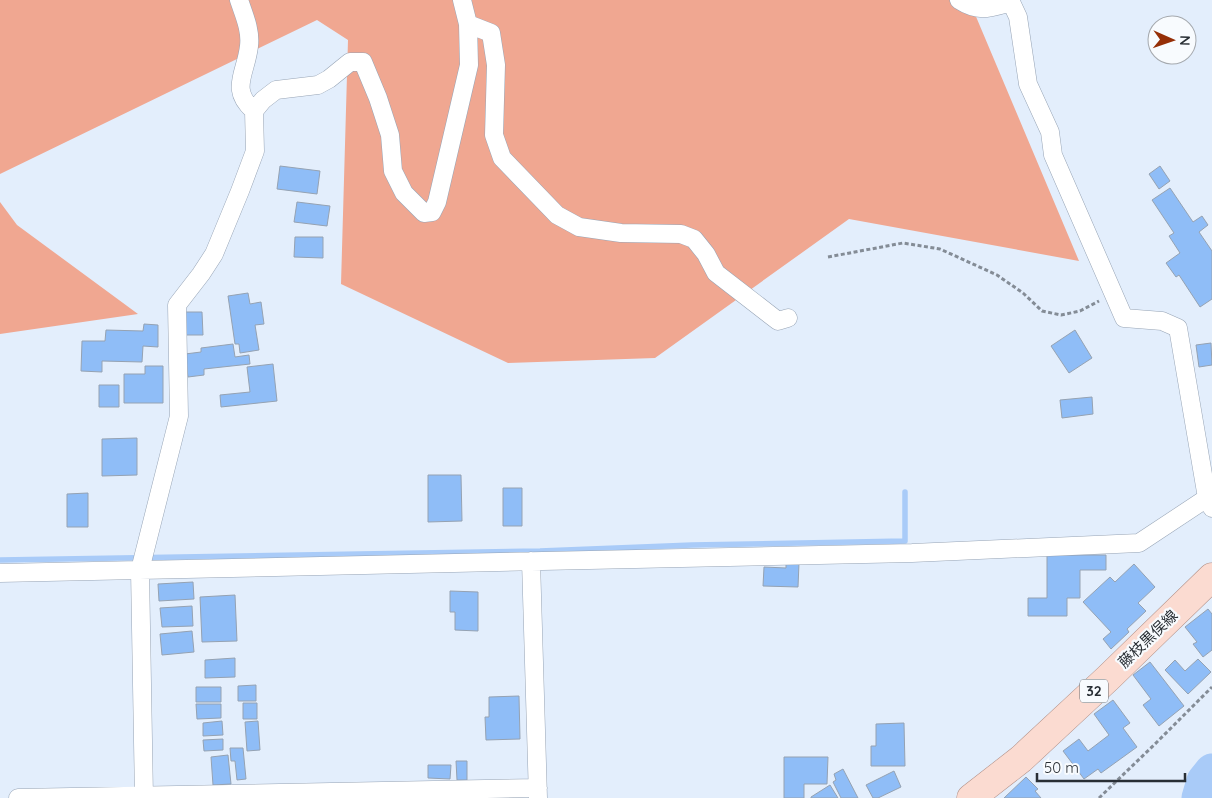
<svg xmlns="http://www.w3.org/2000/svg" width="1212" height="798" font-family="Quicksand,'Noto Sans JP',sans-serif">
<style>
.green{fill:#f0a791}
.lines{fill:none;stroke-linecap:round;stroke-linejoin:round}
.stream{stroke:#a9cbf8;stroke-width:5.5}
.river{stroke:#a9cbf8;stroke-width:35}
.building{fill:#8fbdf7;stroke:#95a2b2}
.street-casing{stroke:#97a4b5;stroke-width:19}
.primary-casing{stroke:#b08f86;stroke-width:29}
.path{stroke:#848c96;stroke-width:3;stroke-dasharray:4 2.5;stroke-linecap:butt}
.street{stroke:#fff;stroke-width:18}
.primary{stroke:#fbdbd1;stroke-width:28}
.labels{text-anchor:middle;stroke-width:4.5;stroke-linejoin:round;paint-order:stroke}
.shield{fill:#f8fbfe;stroke:#676c71;stroke-width:1}
.shield-label{font-size:14px;font-weight:bold;fill:#292f35}
.street-label{font-size:15px;fill:#292f35;stroke:#f8fbfe}
</style>
<rect width="100%" height="100%" fill="#e3eefc"/>
<path class="green" d="M0,0H969L1079,261L849,219L655,358L508,363L341,284L348,40L317,20L0,174Z
M0,202L17,225L138,314L0,334Z"/>
<g class="lines">
<path class="stream" d="M0,560L540,551L692,545L905,541V492"/>
<path class="river" d="M1199,798L1204,781L1212,771"/>
</g>
<path class="building" d="M280,166L320,171L317,194L277,189Z
M1160,166L1170,181L1159,189L1149,174Z
M1170,188L1193,222L1202,216L1208,225L1199,232L1212,251V299L1200,307L1179,275L1176,277L1166,263L1180,253L1169,236L1174,233L1152,200Z
M297,202L330,206L327,226L294,222Z
M295,237H323V258L294,257Z
M248,293L250,304L261,302L264,324L255,325L259,350L240,353L239,344H235L228,296Z
M185,312H202L203,335H186Z
M144,324L158,325V347L143,346L142,362L102,361V372L81,371L82,341H105L106,330L143,331Z
M1075,330L1092,358L1069,373L1051,346Z
M1211,343L1212,365L1199,367L1196,345Z
M233,344L235,357L249,355L250,364L204,369V375L188,377L185,354L201,352V348Z
M273,364L277,401L221,407L220,395L250,392L247,367Z
M145,366H163V403H124V374H145Z
M99,385H119V407H99Z
M1092,397L1093,414L1062,418L1060,400Z
M137,438V475L102,476V439Z
M428,475H461L462,521L428,522Z
M503,488H522V526H503Z
M88,493V527H67V494Z
M1047,555H1106V570H1080V598H1067V616H1028V598H1047Z
M786,563H799L798,587L763,586L764,567L786,568Z
M1134,564L1155,587L1138,603L1146,611L1127,629L1129,632L1111,649L1103,639L1111,632L1083,602L1110,577L1115,582Z
M193,582L194,599L159,601L158,584Z
M450,591L478,592V631L455,630V612H450Z
M235,595L237,641L202,642L200,597Z
M192,606L193,626L162,627L160,608Z
M1208,609L1212,614V650L1203,657L1193,644L1197,642L1185,627Z
M192,631L194,652L162,655L160,634Z
M235,658V677L205,678V660Z
M1198,659L1211,672L1188,694L1165,670L1175,660L1185,671Z
M1150,662L1184,706L1159,726L1143,705L1151,699L1133,675Z
M256,685V701H238V686Z
M196,687H221V702H196Z
M519,696L520,739L486,740L485,717H489V697Z
M1113,700L1130,723L1123,728L1137,747L1101,773L1098,769L1084,779L1063,751L1079,739L1088,751L1109,735L1094,714Z
M243,703H257V719H243Z
M196,704H221V718L197,719Z
M222,721L223,735L203,736V723Z
M258,721L260,750L247,751L245,722Z
M904,723L905,766H871V746H876V724Z
M223,739V750L204,751L203,740Z
M230,748H243L246,779L237,780L235,761H231Z
M228,755L231,784L213,785L211,757Z
M784,757H828L827,784H804V798H784Z
M456,761H467V780H457Z
M428,765H451L450,779L428,778Z
M843,769L858,798H841L833,782L836,780L834,774Z
M894,771L901,787L878,798H873L866,785Z
M1026,777L1038,789L1035,791L1041,798H1004Z
M830,785L838,798H811V797Z"/>
<g class="lines">
<defs>
<path id="street" d="M239,0C244,15 251,30 249,46C246,74 229,89 254,111
M462,0L468,24L491,33L496,65L494,135L502,158L557,215L579,227L621,233L681,234L694,239L706,254L716,273L778,321L788,318
M959,0C979,13 990,8 1011,2
M1010,0L1018,17L1028,84L1050,132L1053,155L1124,318L1162,321L1178,328L1207,498L1212,508
M531,561L538,798
M0,573L912,553L1139,543L1207,498
M18,798L538,788
M144,798L140,570L179,416L177,305L201,274L214,254L240,191L255,151L254,111L263,100L276,90L318,85L329,79L350,62H363L378,98L390,135L393,171L404,193L424,213L432,212L437,202L469,65L468,24"/>
<path id="primary" d="M971,798L1021,759L1108,678L1212,577"/>
</defs>
<use href="#street" class="street-casing"/>
<use href="#primary" class="primary-casing"/>
<path class="path" d="M828,257L903,243L940,249L997,275L1023,293L1042,311L1061,315L1080,311L1099,301
M1099,798L1155,744L1212,687"/>
<use href="#street" class="street"/>
<use href="#primary" class="primary"/>
</g>
<g class="labels">
<rect class="shield" x="1080" y="679.5" width="28" height="23" rx="4"/>
<g class="shield-label">
<text x="1094" y="696">32</text>
</g>
<g class="street-label">
<text transform="translate(1148 639) rotate(-44)" y="5">藤枝黒俣線</text>
</g>
</g>
<g transform="translate(1172 40) rotate(92)"><circle r="24" fill="#f8fbfe" stroke="#a5a9ae"/>
<path d="M0-4L9 19L0 12L-9 19Z" fill="#952f07"/>
<text y="-8" font-size="14" font-weight="bold" text-anchor="middle" fill="#292f35">N</text>
</g>
<path d="M1037 773v8h148v-8" fill="none" stroke="#292f35" stroke-width="2.5"/>
<text x="1044" y="773" font-size="15" fill="#292f35" stroke="#f8fbfe" stroke-width="4" paint-order="stroke">50 m</text>
</svg>
